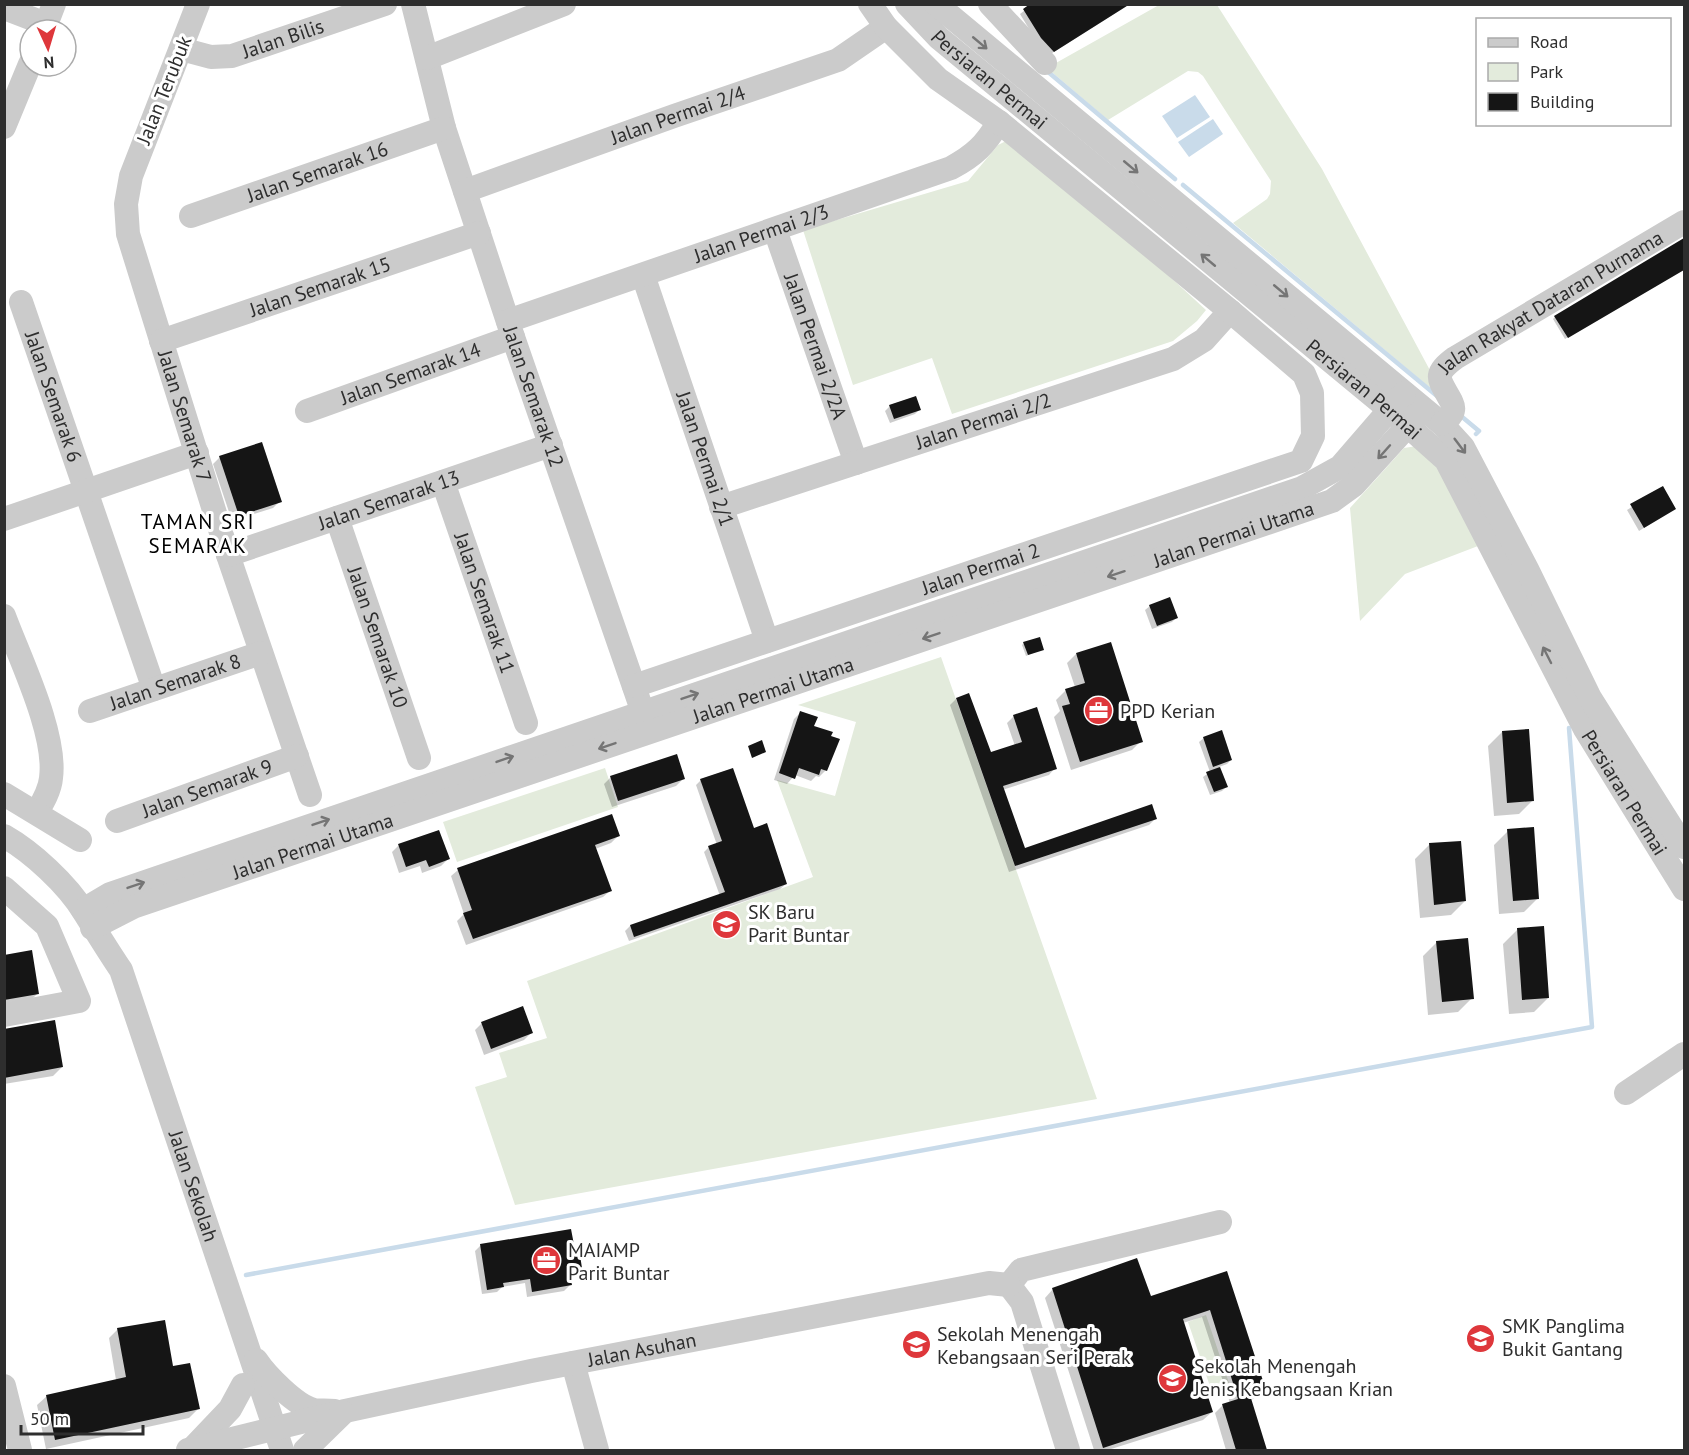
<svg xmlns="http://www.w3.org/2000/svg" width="1689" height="1455" font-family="'PT Sans',sans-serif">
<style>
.green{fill:#e3ebdc}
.water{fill:#c9dbea}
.shadow{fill:#0003}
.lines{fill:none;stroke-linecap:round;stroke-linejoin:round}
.stream{stroke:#c9dbea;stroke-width:4.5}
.building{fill:#151515}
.minor{stroke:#cbcbcb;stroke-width:24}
.oneway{stroke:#757575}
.labels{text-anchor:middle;stroke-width:6;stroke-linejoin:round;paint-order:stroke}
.street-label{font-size:20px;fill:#2e2e2e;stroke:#fff}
.poi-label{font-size:20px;fill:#2e2e2e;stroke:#fff;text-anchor:start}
.neighbourhood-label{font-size:21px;letter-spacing:1.5px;fill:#000;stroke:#fff}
</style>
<rect width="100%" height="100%" fill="#fff"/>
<path class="green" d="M1159,5H1217L1322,169L1447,402L1233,223L1267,199L1270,194L1271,181L1203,76L1198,72L1188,71L1108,120L1047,68Z
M1008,140L1156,264L1206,310L1197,321L1173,341L952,414L932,358L853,385L803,230L968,181L998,145Z
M1423,445L1442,464L1478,546L1405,574L1360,621L1350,508L1404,448Z
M941,657L1097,1099L515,1205L475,1087L507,1077L499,1053L547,1038L527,981L813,877L777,780L835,796L856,722L798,705Z
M605,768L618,807L457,862L443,822Z
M1206,1315L1232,1392L1214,1398L1188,1322Z"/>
<path class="water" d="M1195,95L1210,117L1177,138L1162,116Z
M1213,119L1223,134L1189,157L1178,142Z"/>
<path class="shadow" d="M1033,4H1130L1049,55L1037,42L1020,14Z
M1684,240V269L1565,339L1553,319L1555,317Z
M890,406L919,410L915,414L890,423L885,411Z
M220,457L280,501L273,508L232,521L213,464Z
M1662,488L1674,509L1639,531L1627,510Z
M1150,606L1176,618L1172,622L1152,629L1145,610Z
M1024,643L1043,649L1026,656L1022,645Z
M1076,654L1141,741L1132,750L1071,770L1054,717L1060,711L1056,700L1066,690L1075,687L1067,663Z
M956,699L990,754L1015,746L1007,723L1014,716L1055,768L1049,775L1002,790L1024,850L1155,819L1149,825L1009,872L950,705Z
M801,712L826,770L819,777L816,776L811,781L795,775L787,784L774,780L794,719Z
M1502,732L1533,800L1519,814L1494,816L1488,746Z
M1204,738L1231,760L1227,764L1219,767L1226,787L1222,791L1210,795L1203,777L1210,772L1199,742Z
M611,777L683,779L676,786L612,807L604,784Z
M701,780L753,830L786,884L780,889L629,941L625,931L630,926L720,896L704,852L709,847L717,845L696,785Z
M1508,831L1538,898L1524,912L1499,914L1494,845Z
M438,832L448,859L441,866L422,873L420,866L399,873L392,852L398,846Z
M618,836L611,843L595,849L610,891L603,897L466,945L457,921L464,914L451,876L458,870Z
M1429,845L1465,901L1451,915L1420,918L1415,859Z
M1517,930L1548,998L1534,1012L1509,1014L1503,944Z
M1437,942L1472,998L1458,1012L1428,1015L1423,956Z
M4,956L38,993L28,1003L4,1008Z
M522,1008L531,1033L524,1040L484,1055L475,1030L481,1024Z
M4,1030L62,1067L53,1076L4,1084Z
M480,1246L573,1252L580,1268L575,1273L568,1275L570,1285L564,1291L527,1297L525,1283L502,1287L497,1292L482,1294L475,1251Z
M1226,1273L1264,1389L1256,1398L1250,1400L1266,1450H1226L1215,1413L1223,1405L1230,1403L1202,1317L1183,1323L1212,1412L1203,1420L1108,1450H1094L1045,1298L1053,1289L1150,1298Z
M118,1329L172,1368L198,1409L189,1418L46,1449L37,1405L47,1396L116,1380L109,1338Z"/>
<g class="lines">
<path class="stream" d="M1047,71L1175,179
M1183,185L1437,396
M1461,416L1479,431L1476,434
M246,1275L1592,1027L1569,728"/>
</g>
<path class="building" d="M1030,4H1130L1054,52L1041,38L1023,9Z
M1684,238V270L1568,338L1554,316Z
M916,396L921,410L894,419L889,405Z
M262,442L282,502L239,516L219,456Z
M1663,486L1676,509L1644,528L1630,504Z
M1170,597L1178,618L1157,626L1149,605Z
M1040,637L1044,650L1028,655L1023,642Z
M1111,642L1143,742L1080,762L1062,706L1070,704L1065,689L1085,683L1076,653Z
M969,693L991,752L1022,742L1013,715L1037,707L1057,769L1003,786L1025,848L1152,804L1157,819L1015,866L956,698Z
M800,711L818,717L814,726L833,732L831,736L840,739L827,771L821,769L819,775L799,768L795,779L779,773Z
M1529,729L1534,801L1507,803L1502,731Z
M1222,730L1232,760L1213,767L1203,737Z
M762,740L766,752L752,758L748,746Z
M677,754L685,779L618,801L610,776Z
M1220,767L1228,787L1214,792L1206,772Z
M733,768L754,828L767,823L787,884L634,937L630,925L725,892L708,846L722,841L700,779Z
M612,814L620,836L595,845L612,891L473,939L463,913L472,910L457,868Z
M1534,827L1539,899L1513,901L1507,829Z
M439,830L450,859L429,867L426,860L406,867L398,844Z
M1461,841L1466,901L1434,905L1429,843Z
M1544,926L1549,998L1522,1000L1517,928Z
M1468,938L1474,999L1442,1002L1436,941Z
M32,950L39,994L4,1000V955Z
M523,1006L533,1033L491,1049L481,1022Z
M55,1020L63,1067L4,1078V1029Z
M571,1229L575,1250L579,1249L582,1268L569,1271L572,1285L532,1292L530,1279L503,1283L504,1287L487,1290L480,1244Z
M1137,1258L1151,1296L1227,1271L1266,1390L1250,1395L1267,1450H1236L1222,1404L1238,1399L1210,1310L1183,1319L1213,1412L1103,1448L1052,1288Z
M165,1320L173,1366L190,1363L200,1409L55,1440L46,1395L126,1377L117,1328Z"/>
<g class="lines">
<g class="minor">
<path id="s1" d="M198,4L131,176L126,204L128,234L228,555L310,795"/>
<path id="s2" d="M413,4L444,128L513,337L639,701"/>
<path id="s3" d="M907,4L939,38L1390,410L1446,460L1585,729L1684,889"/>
<path d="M936,4L1442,424L1463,447L1527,569L1590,698L1684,847"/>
<path d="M990,4L1045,63"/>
<path d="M4,8L46,24"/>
<path d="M44,30L54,4"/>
<path id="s4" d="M181,49L211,57L232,56L385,4"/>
<path d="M427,58L564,4"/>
<path d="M4,127L30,64"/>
<path id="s5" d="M465,191L674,116L838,60L886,27"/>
<path id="s6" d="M191,216L444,128"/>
<path id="s7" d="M775,230L856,463"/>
<path id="s8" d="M643,275L767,641"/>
<path id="s9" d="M21,302L154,689"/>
<path id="s10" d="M508,321L951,168C975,155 985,145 999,122"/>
<path id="s11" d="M161,341L479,233"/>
<path id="s12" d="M307,411L513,337"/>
<path id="s13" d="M1442,424C1446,420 1453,415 1453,410C1454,406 1452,404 1451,401C1439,379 1432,375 1455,358L1684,222"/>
<path id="s14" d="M443,482L526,723"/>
<path id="s15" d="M721,507L1173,359L1204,340L1230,311"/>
<path id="s16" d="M337,518L419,758"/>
<path d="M4,519L197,453"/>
<path id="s17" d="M228,555L551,445"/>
<path d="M4,616C20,659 57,734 51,778C50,790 43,802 37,812"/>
<path id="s18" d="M634,686L1301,461L1313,436L1312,393L1304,374L1230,311L999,122L938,79L886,27L870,4"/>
<path id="s19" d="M90,711L261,653"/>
<path d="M4,794L80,840"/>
<path id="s20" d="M117,821L297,756"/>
<path id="s21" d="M4,836C32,852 67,884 84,912C96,931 108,951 121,970L282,1450"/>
<path d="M4,888L47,926L79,1001L4,1015"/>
<path d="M83,910L110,894L1302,488L1340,467L1404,393"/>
<path id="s22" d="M92,928L133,907L1332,501L1354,485L1423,409"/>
<path d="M1626,1093L1684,1054"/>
<path d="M1009,1285L1021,1270L1220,1222"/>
<path d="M1009,1285L1022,1302L1068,1450"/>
<path d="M256,1360C266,1375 296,1406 314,1410C320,1411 327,1410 334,1411"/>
<path d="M573,1363L597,1450"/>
<path d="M4,1386L20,1450"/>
<path d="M192,1449L230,1409L243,1385"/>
<path id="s23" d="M188,1450L345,1411L531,1371L989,1283L1009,1285"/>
<path d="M305,1450L343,1413"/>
</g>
</g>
<defs><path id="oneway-shaft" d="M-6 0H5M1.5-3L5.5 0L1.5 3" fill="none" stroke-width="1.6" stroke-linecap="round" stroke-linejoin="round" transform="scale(1.5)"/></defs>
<g class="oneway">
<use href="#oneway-shaft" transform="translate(980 43) rotate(40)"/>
<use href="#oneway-shaft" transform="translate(1131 167) rotate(40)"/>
<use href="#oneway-shaft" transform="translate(1208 260) rotate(-140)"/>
<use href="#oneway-shaft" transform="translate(1281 291) rotate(40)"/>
<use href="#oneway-shaft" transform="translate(1460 446) rotate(53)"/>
<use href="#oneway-shaft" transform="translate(1384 452) rotate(132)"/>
<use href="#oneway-shaft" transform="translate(1116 574) rotate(162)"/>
<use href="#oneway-shaft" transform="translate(931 636) rotate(161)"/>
<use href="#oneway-shaft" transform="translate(1547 655) rotate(-117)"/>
<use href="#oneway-shaft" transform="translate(690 696) rotate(-19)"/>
<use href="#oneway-shaft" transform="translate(607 746) rotate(161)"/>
<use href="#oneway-shaft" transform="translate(505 759) rotate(-19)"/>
<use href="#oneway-shaft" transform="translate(321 822) rotate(-19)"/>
<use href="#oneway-shaft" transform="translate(136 885) rotate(-19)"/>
</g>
<defs>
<symbol id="office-disc" viewBox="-11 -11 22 22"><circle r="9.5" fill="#de373b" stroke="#fff"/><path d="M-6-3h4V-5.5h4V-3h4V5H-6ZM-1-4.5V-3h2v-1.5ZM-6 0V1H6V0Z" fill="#fff"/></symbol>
<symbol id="school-disc" viewBox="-11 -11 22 22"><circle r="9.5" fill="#de373b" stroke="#fff"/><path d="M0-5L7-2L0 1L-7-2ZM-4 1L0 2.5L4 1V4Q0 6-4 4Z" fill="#fff"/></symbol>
</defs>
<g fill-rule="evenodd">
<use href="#office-disc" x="1082" y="694" width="33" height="33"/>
<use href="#school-disc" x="710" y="908" width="33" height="33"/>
<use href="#office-disc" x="530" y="1244" width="33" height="33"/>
<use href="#school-disc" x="1464" y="1322" width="33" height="33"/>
<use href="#school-disc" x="900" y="1328" width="33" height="33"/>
<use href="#school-disc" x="1156" y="1362" width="33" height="33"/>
</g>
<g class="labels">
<g class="street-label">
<text dy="7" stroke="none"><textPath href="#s4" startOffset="106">Jalan Bilis</textPath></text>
<text dy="7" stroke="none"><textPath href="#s3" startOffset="112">Persiaran Permai</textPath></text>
<text transform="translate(164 90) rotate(-68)" y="7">Jalan Terubuk</text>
<text dy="7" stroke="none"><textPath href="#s5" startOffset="226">Jalan Permai 2/4</textPath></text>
<text dy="7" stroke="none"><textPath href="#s6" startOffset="134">Jalan Semarak 16</textPath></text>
<text dy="7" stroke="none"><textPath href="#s10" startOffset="268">Jalan Permai 2/3</textPath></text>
<text dy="7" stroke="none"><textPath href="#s11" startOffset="168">Jalan Semarak 15</textPath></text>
<text dy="7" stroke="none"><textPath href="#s13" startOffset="190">Jalan Rakyat Dataran Purnama</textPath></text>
<text dy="7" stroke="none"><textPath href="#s7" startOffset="123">Jalan Permai 2/2A</textPath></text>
<text dy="7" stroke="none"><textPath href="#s12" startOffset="110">Jalan Semarak 14</textPath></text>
<text dy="7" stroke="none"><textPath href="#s3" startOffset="598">Persiaran Permai</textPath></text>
<text dy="7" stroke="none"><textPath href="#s9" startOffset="100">Jalan Semarak 6</textPath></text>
<text dy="7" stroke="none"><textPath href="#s2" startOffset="411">Jalan Semarak 12</textPath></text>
<text dy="7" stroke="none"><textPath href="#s1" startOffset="434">Jalan Semarak 7</textPath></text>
<text dy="7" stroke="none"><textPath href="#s15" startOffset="276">Jalan Permai 2/2</textPath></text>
<text dy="7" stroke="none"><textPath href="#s8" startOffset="194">Jalan Permai 2/1</textPath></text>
<text dy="7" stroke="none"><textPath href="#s17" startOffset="170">Jalan Semarak 13</textPath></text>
<text dy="7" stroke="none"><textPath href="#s22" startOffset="1208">Jalan Permai Utama</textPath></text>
<text dy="7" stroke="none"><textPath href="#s18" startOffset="366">Jalan Permai 2</textPath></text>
<text dy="7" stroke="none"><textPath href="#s14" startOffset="128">Jalan Semarak 11</textPath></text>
<text dy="7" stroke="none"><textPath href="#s16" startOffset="126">Jalan Semarak 10</textPath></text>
<text dy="7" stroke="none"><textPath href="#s19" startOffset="90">Jalan Semarak 8</textPath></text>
<text dy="7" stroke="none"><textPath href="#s22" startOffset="722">Jalan Permai Utama</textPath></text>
<text dy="7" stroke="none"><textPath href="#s20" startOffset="96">Jalan Semarak 9</textPath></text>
<text dy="7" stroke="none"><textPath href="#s3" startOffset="1084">Persiaran Permai</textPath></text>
<text dy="7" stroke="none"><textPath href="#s22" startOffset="236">Jalan Permai Utama</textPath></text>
<text dy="7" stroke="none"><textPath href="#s21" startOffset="408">Jalan Sekolah</textPath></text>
<text dy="7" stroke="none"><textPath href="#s23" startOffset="465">Jalan Asuhan</textPath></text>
</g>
<g class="poi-label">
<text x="1120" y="718">PPD Kerian</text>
<text x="748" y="919">SK Baru<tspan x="748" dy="23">Parit Buntar</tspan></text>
<text x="568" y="1257">MAIAMP<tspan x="568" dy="23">Parit Buntar</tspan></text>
<text x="1502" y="1333">SMK Panglima<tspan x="1502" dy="23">Bukit Gantang</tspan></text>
<text x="937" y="1341">Sekolah Menengah<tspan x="937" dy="23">Kebangsaan Seri Perak</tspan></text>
<text x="1194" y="1373">Sekolah Menengah<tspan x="1194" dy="23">Jenis Kebangsaan Krian</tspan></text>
</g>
<g class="neighbourhood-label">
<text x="198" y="529">TAMAN SRI<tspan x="198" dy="24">SEMARAK</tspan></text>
</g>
</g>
<rect width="1689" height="1455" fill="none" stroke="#2e2e2e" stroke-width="12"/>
<rect x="1476" y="18" width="195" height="108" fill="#ffffff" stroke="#ababab" stroke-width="1.5"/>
<rect x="1488" y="38" width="30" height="9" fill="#cbcbcb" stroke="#ababab" stroke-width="1.5"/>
<text x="1530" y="48" font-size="18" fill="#2e2e2e">Road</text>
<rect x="1488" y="63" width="30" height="18" fill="#e3ebdc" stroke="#ababab" stroke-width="1.5"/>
<text x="1530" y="78" font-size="18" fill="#2e2e2e">Park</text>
<rect x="1488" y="93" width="30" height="18" fill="#151515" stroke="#ababab" stroke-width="1.5"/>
<text x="1530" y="108" font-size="18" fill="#2e2e2e">Building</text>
<g transform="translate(48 48) rotate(176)"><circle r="28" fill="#ffffff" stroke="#ababab" stroke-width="1.5"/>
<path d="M0-4.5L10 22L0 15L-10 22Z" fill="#de373b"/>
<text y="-9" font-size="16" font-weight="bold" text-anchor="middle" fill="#2e2e2e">N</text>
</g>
<path d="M21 1425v9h122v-9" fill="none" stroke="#2e2e2e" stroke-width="3"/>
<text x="30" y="1425" font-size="18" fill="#2e2e2e" stroke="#ffffff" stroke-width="4.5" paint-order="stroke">50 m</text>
</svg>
